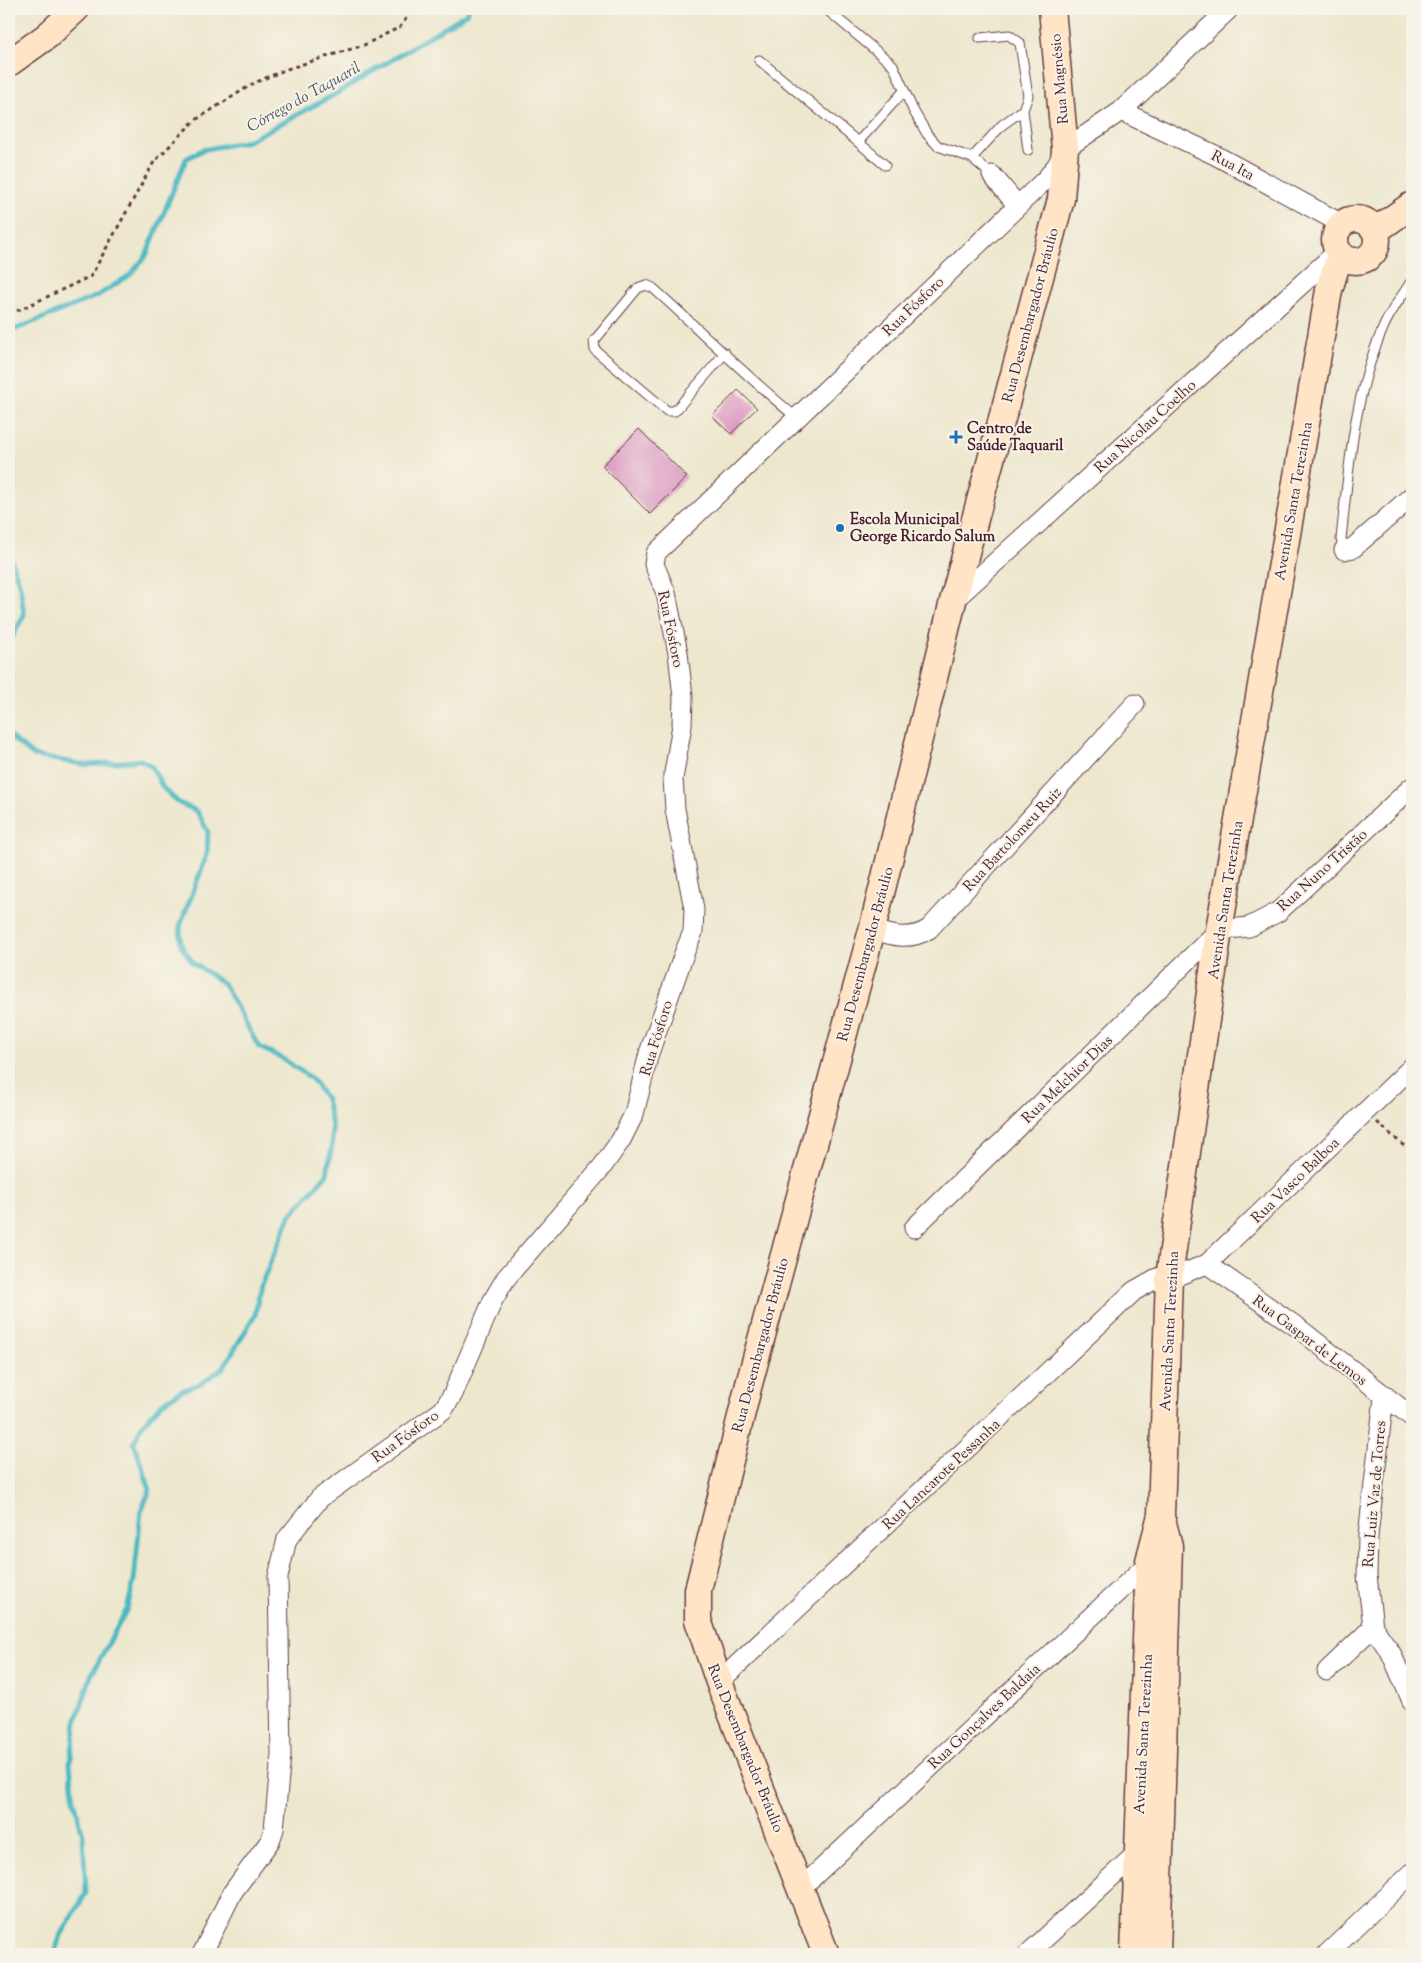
<svg xmlns="http://www.w3.org/2000/svg" width="1421" height="1963" font-family="'Sorts Mill Goudy',serif">
<style>
.lines{fill:none;stroke-linecap:round;stroke-linejoin:round}
.stream{stroke:#4ab8c3;stroke-width:5}
.building{fill:#da96c1}
.lane-casing{stroke:#623d43;stroke-width:11}
.street-casing{stroke:#623d43;stroke-width:21}
.secondary-casing{stroke:#623d43;stroke-width:29}
.path{stroke:#623d43;stroke-width:3;stroke-dasharray:4 4;stroke-linecap:butt}
.lane{stroke:#fff;stroke-width:9}
.street{stroke:#fff;stroke-width:19}
.secondary{stroke:#ffe4c6;stroke-width:26}
.poi-dot{fill:#1f6fb2;stroke:#f7f3e8;stroke-width:2}
.labels{text-anchor:middle;stroke-width:4;stroke-linejoin:round;paint-order:stroke}
.street-label{font-size:15px;fill:#4a1f2b;stroke:#f7f3e8}
.poi-label{font-size:15px;font-weight:bold;fill:#4a1f2b;stroke:#f7f3e8;text-anchor:start}
.water-label{font-size:16px;font-style:italic;fill:#4a5560;stroke:#f7f3e8}
</style>
<rect width="100%" height="100%" fill="#f7f3e8"/>
<filter id="ink" filterUnits="userSpaceOnUse"><feTurbulence type="fractalNoise" baseFrequency=".02" numOctaves="2"/><feDisplacementMap in="SourceGraphic" scale="10" xChannelSelector="R" yChannelSelector="G"/><feConvolveMatrix kernelMatrix="1 2 1 2 8 2 1 2 1" color-interpolation-filters="sRGB"/></filter>
<filter id="wash" filterUnits="userSpaceOnUse"><feTurbulence type="fractalNoise" baseFrequency=".0096" numOctaves="4" result="noise"/><feDisplacementMap in="SourceGraphic" scale="20" xChannelSelector="R" yChannelSelector="G"/><feGaussianBlur stdDeviation="1.12" result="paint"/><feColorMatrix in="noise" values="0 0 0 0 0 0 0 0 0 0 0 0 0 0 0 0 0 1.4 0 .05"/><feComposite in="paint" operator="in"/></filter>
<g filter="url(#wash)">
<rect width="100%" height="100%" fill="#ede7cd"/>
<g class="lines">
<path class="stream" d="M9,332L97,296L130,275L146,256L186,159L202,150L248,141L336,94L466,14L469,9
M9,553L20,586L24,615L9,643
M9,736L34,756L87,765L141,760L152,767L163,788L179,803L197,811L208,832L207,855L180,926L181,945L193,963L223,983L259,1047L282,1058L312,1079L326,1099L332,1126V1146L327,1174L290,1216L261,1285L255,1315L223,1368L202,1383L181,1391L161,1404L142,1425L134,1443L150,1490L141,1511L134,1581L127,1609L91,1676L76,1722L70,1764L73,1794L83,1836L86,1893L60,1937L54,1954"/>
</g>
<g id="blocks">
<path class="building" d="M738,390L757,408L731,434L712,416Z
M639,429L687,477L650,514L602,466Z"/>
</g>
</g>
<g filter="url(#ink)">
<use href="#blocks" fill-opacity="0" stroke="#623d43" stroke-width="1"/>
<g class="lines">
<defs>
<path id="lane" d="M826,9L893,65L913,110L927,134L938,146L972,158L992,175
M759,60L858,142L904,91
M1023,110L1028,150
M858,142L885,165
M972,158L1002,125L1023,110L1028,96L1020,43L1009,35L980,38
M725,353L675,411H667L595,350L594,341L638,288L646,285L653,288C701,331 747,377 797,418
M1344,550L1341,539C1349,466 1354,393 1384,326C1391,310 1403,295 1412,280"/>
<path id="street" d="M1121,111L1215,155L1342,224
M992,175L1017,205
M1344,550L1353,548L1412,496
M954,600L1338,251
M872,930C893,936 910,941 929,929L1135,704
M914,1228L1219,930L1249,927L1278,912L1412,787
M1207,1264L1297,1327L1412,1417
M1384,1397L1368,1536L1367,1575L1373,1627L1391,1653L1412,1701
M1327,1671L1373,1627
M719,1682L1134,1291L1157,1278L1177,1276L1207,1264L1412,1067
M801,1888L1154,1558
M202,1954L232,1893L270,1841L274,1829L281,1755L278,1577L287,1539L320,1498L443,1410L453,1394L493,1300L506,1278L602,1167L621,1140L634,1114L649,1053L685,951L693,932L694,909L675,809L673,779L682,725L683,697L678,653L666,593L654,564L656,553L1047,178L1057,165L1065,149L1121,111L1229,9
M1028,1954L1137,1853L1144,1850
M1327,1954L1412,1873"/>
<path id="secondary" d="M9,63L47,36L76,9
M1335 240a21 21 0 1 1 42 0a21 21 0 1 1-42 0Z
M1371,226H1382L1412,205
M826,1954L719,1682L698,1620V1590L749,1384L872,930L953,601L1061,199L1065,149L1052,9
M1134,1954L1149,1561L1161,1515L1169,1277L1219,930L1329,290L1335,270L1342,256
M1157,1954L1169,1546L1163,1523"/>
</defs>
<use href="#lane" class="lane-casing"/>
<use href="#street" class="street-casing"/>
<use href="#secondary" class="secondary-casing"/>
<path class="path" d="M9,312L19,310L91,276L154,162L194,121L254,83L287,69L364,45L400,27L413,9
M1377,1122L1412,1153"/>
<use href="#lane" class="lane"/>
<use href="#street" class="street"/>
<use href="#secondary" class="secondary"/>
</g>
</g>
<g class="poi-dot">
<path d="M953.5 429.5h5v5h5v5h-5v5h-5v-5h-5v-5h5z"/>
<circle cx="840" cy="528" r="5"/>
</g>
<g class="labels">
<g class="street-label">
<text transform="translate(1059 79) rotate(-95)" y="5">Rua Magnésio</text>
<text transform="translate(1233 165) rotate(28)" y="5">Rua Ita</text>
<text transform="translate(913 306) rotate(-44)" y="5">Rua Fósforo</text>
<text transform="translate(1030 315) rotate(-75)" y="5">Rua Desembargador Bráulio</text>
<text transform="translate(1145 426) rotate(-42)" y="5">Rua Nicolau Coelho</text>
<text transform="translate(1293 501) rotate(-80)" y="5">Avenida Santa Terezinha</text>
<text transform="translate(671 629) rotate(78)" y="5">Rua Fósforo</text>
<text transform="translate(1012 839) rotate(-47)" y="5">Rua Bartolomeu Ruiz</text>
<text transform="translate(1322 870) rotate(-42)" y="5">Rua Nuno Tristão</text>
<text transform="translate(1225 900) rotate(-81)" y="5">Avenida Santa Terezinha</text>
<text transform="translate(865 954) rotate(-75)" y="5">Rua Desembargador Bráulio</text>
<text transform="translate(656 1038) rotate(-73)" y="5">Rua Fósforo</text>
<text transform="translate(1067 1079) rotate(-44)" y="5">Rua Melchior Dias</text>
<text transform="translate(1295 1180) rotate(-44)" y="5">Rua Vasco Balboa</text>
<text transform="translate(1169 1331) rotate(-87)" y="5">Avenida Santa Terezinha</text>
<text transform="translate(1310 1340) rotate(37)" y="5">Rua Gaspar de Lemos</text>
<text transform="translate(760 1345) rotate(-75)" y="5">Rua Desembargador Bráulio</text>
<text transform="translate(405 1436) rotate(-36)" y="5">Rua Fósforo</text>
<text transform="translate(941 1474) rotate(-43)" y="5">Rua Lancarote Pessanha</text>
<text transform="translate(1374 1494) rotate(-85)" y="5">Rua Luiz Vaz de Torres</text>
<text transform="translate(984 1716) rotate(-43)" y="5">Rua Gonçalves Baldaia</text>
<text transform="translate(1143 1734) rotate(-87)" y="5">Avenida Santa Terezinha</text>
<text transform="translate(746 1748) rotate(68)" y="5">Rua Desembargador Bráulio</text>
</g>
<g class="poi-label">
<text x="967" y="433">Centro de<tspan x="967" dy="17">Saúde Taquaril</tspan></text>
<text x="850" y="524">Escola Municipal<tspan x="850" dy="17">George Ricardo Salum</tspan></text>
</g>
<g class="water-label">
<text transform="translate(303 96) rotate(-29)" y="6">Córrego do Taquaril</text>
</g>
</g>
<rect width="1421" height="1963" fill="none" stroke="#f7f3e8" stroke-width="30"/>
</svg>
